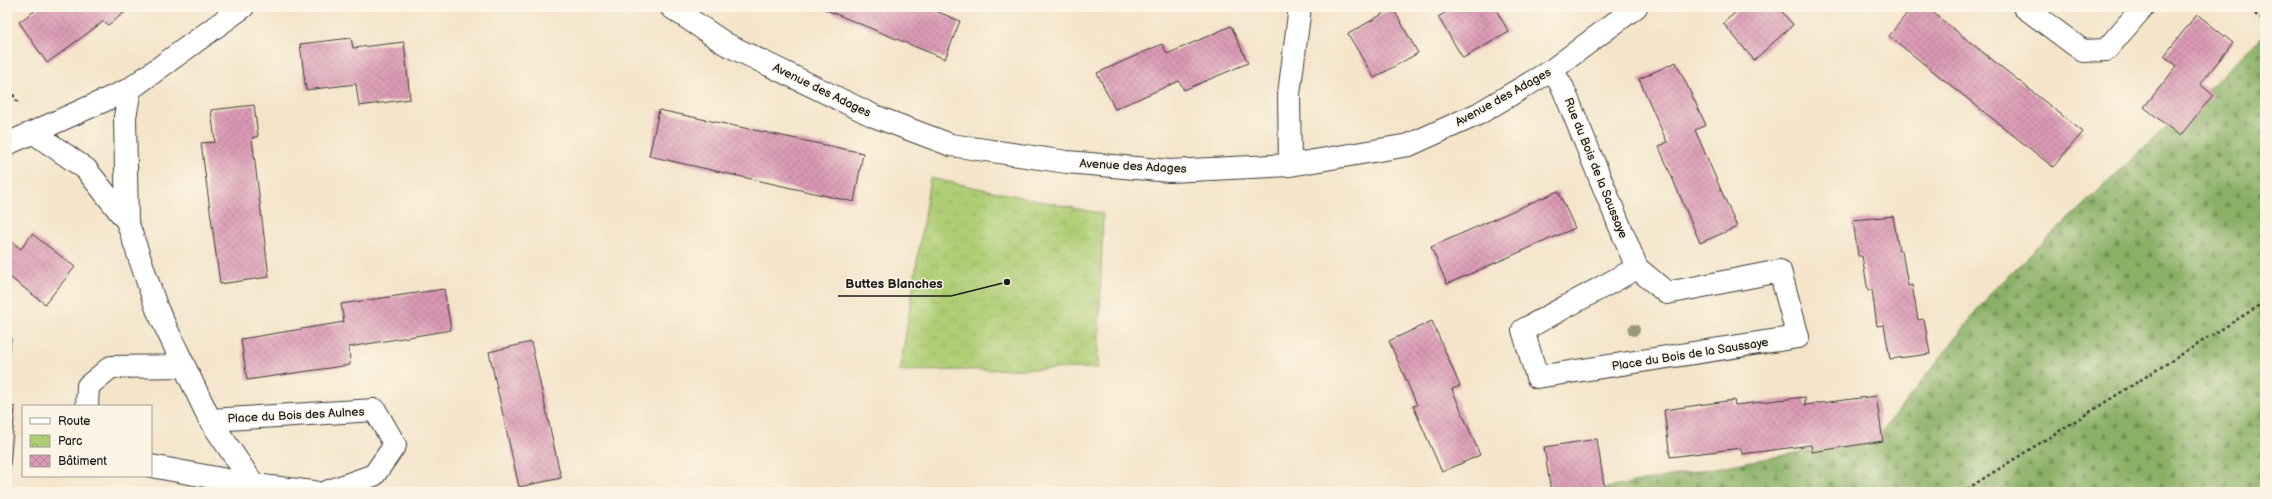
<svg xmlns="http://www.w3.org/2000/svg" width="2272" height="499" font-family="'Balsamiq Sans',sans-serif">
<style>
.forest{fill:url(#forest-firs);stroke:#536641}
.park{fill:url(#park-crowns);stroke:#657448}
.building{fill:url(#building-cross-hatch)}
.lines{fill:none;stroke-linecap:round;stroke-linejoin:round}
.street-casing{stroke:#3c3a36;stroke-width:24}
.path{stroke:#3c3a36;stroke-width:2.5;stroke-dasharray:3 3;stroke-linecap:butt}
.street{stroke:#fff;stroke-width:22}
.tree{fill:#99987b}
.labels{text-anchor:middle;stroke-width:3;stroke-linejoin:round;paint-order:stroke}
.street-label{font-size:12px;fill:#1c1c1c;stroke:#fcf5e5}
.leader{fill:none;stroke:#1c1c1c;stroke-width:1.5}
.callout-dot{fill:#1c1c1c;stroke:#fcf5e5;stroke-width:1.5}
.callout-label{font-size:13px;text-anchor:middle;font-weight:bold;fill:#1c1c1c;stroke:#fcf5e5;stroke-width:3;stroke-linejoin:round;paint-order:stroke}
</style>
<defs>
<pattern id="forest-firs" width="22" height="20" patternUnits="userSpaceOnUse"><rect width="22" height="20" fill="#8ab066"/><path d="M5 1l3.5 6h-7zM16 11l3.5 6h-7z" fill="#708e53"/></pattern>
<pattern id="park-crowns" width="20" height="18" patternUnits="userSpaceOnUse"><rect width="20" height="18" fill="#aecd75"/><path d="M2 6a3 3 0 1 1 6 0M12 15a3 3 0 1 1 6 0" fill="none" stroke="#95af65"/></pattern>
<pattern id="building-cross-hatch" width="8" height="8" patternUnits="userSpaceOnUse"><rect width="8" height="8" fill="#da99b4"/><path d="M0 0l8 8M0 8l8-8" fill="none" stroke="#ba839a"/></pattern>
</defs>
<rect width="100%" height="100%" fill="#fcf5e5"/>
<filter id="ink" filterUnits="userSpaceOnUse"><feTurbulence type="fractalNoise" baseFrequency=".025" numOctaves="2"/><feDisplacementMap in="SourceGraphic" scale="8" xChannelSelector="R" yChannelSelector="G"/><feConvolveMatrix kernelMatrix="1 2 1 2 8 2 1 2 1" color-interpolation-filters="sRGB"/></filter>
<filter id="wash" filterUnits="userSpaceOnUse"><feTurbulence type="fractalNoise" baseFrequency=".012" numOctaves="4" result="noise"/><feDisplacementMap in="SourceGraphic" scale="16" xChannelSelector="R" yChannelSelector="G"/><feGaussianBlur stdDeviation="0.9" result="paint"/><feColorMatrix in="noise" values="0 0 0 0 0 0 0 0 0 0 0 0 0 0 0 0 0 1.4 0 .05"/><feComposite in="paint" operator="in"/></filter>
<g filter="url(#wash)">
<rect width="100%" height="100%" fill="#f4e4c9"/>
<path class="forest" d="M2265,34V492H1584L1877,438L1994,289Z"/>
<path class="park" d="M930,178L1103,214L1098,368L900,371Z"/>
<g id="blocks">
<path class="building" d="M40,7H132L108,25L104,21L47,63L19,22Z
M819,7H926L960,21L945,59Z
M1455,7H1494L1509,32L1463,58L1438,17Z
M1742,7H1778L1793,25L1754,60L1723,23Z
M1912,7H1926L2083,132L2053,167L1889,36Z
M1393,8L1418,53L1374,78L1348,34Z
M2197,14L2233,43L2200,84L2213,95L2180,136L2144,107L2177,66L2164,56Z
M1231,26L1248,63L1184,90L1179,81L1115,109L1097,73L1162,44L1167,54Z
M351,38L353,48L404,42L410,99L359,106L356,84L306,90L300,44Z
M1676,62L1706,125L1695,130L1737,227L1700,243L1659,147L1667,142L1639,79Z
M254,105L258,136L252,138L269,277L220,284L201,143L215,142L211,110Z
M659,110L863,153L854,202L649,156Z
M1558,191L1575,228L1447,284L1431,247Z
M1893,216L1899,251H1902L1908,286L1912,285L1918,320L1924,319L1930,354L1890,359L1884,325L1877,326L1872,290L1868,291L1862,256H1858L1853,220Z
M32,234L75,267L45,304L7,275V238L21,249Z
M444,289L451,330L349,347L350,365L247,380L241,339L344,322L341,304Z
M1432,321L1460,386L1452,389L1480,455L1442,472L1413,406L1417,405L1389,341Z
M7,338H11L8,370H7Z
M531,342L561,478L519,487L489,352Z
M1876,396L1883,441L1812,452L1811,445L1742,454L1741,448L1670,457L1664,410L1734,400L1735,405L1805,397V405Z
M7,405L15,407L9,477H7Z
M1597,439L1605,492H1551L1544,447Z"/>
</g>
</g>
<g filter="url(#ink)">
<use href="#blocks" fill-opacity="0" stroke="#3c3a36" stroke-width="1"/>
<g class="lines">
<defs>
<path id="street" d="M671,7L726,44L874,116L951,145L1067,162L1170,171L1290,165L1409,145L1478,114L1552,70L1636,7
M2024,7L2083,51L2106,50L2143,7
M1552,70L1563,88L1637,268L1667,293L1780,271L1798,337L1537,377L1523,330L1637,268
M130,89L125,117L127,221L157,309L210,420L254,485L314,492
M34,133L86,169L127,221
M7,144L130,89L243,7
M1290,165L1289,94L1300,7
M87,406L88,386L111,367L184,366
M210,420L375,410L395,445L374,475L326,492
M151,466L254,485"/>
</defs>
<use href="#street" class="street-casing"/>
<path class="path" d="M2245,7L2265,21
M7,84L19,105
M1962,492L2265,302"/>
<use href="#street" class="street"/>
</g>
<circle class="tree" cx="1634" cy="330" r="6"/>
</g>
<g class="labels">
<g class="street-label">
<text transform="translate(822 90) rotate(26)" y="4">Avenue des Adages</text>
<text transform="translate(1503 97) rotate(-29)" y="4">Avenue des Adages</text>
<text transform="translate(1133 166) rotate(3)" y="4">Avenue des Adages</text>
<text transform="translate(1596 168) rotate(68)" y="4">Rue du Bois de la Saussaye</text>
<text transform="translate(1690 354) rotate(-9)" y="4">Place du Bois de la Saussaye</text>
<text transform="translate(296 415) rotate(-3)" y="4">Place du Bois des Aulnes</text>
</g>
</g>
<path class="leader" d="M1007 282L951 296H838"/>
<circle class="callout-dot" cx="1007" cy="282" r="4"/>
<g class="callout-label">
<text x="894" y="288">Buttes Blanches</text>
</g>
<rect width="2272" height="499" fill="none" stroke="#fcf5e5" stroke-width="24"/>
<rect x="22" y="405" width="130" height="72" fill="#fcf5e5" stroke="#a29e95"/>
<rect x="30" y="418" width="20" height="6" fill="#ffffff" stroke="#a29e95"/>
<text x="58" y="425" font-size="12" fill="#1c1c1c">Route</text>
<rect x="30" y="435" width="20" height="12" fill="url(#park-crowns)" stroke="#a29e95"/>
<text x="58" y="445" font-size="12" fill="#1c1c1c">Parc</text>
<rect x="30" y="455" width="20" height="12" fill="url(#building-cross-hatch)" stroke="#a29e95"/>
<text x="58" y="465" font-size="12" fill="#1c1c1c">Bâtiment</text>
</svg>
